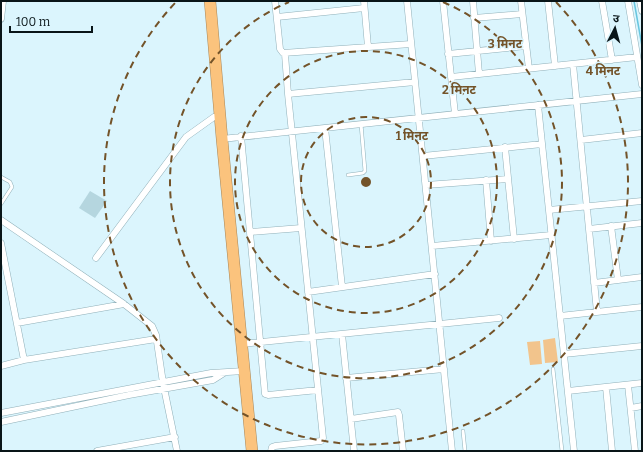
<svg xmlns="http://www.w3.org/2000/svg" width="643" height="452" font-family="Bitter,'Noto Sans Devanagari',serif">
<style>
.green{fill:#f2c48c}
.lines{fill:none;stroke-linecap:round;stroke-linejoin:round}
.stream{stroke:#68c6df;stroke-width:1.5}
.building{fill:#b5d6df}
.lane-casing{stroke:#90b0b9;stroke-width:4}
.street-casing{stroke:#90b0b9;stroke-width:7}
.highway-casing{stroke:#a6865a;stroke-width:12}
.lane{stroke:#fff;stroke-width:3}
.street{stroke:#fff;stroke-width:6}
.highway{stroke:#fbc37d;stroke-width:11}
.ring{fill:none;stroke:#735329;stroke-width:2;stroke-dasharray:7 5}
.centre{fill:#735329;stroke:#dbf5fd;stroke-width:2}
.ring-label{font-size:12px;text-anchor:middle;font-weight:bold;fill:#735329;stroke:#dbf5fd;stroke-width:3;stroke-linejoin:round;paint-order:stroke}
</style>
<rect width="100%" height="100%" fill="#dbf5fd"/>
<path class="green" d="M555,338L558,362L545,363L543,340Z
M540,341L542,364L530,365L527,342Z"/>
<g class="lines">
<path class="stream" d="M634,1L642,46"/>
</g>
<path class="building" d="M90,191L107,201L95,218L79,208Z"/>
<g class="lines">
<defs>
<path id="lane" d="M348,175L363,173L365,171L361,124
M1,177L10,182L12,187L1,204
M553,369L562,451
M463,431L465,451"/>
<path id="street" d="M275,1L280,49L283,53L411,44
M364,1L368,47
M407,1L452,451
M443,1L455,114
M473,1L479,74
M521,1L529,69
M548,1L555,66
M602,1L612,60
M628,1L642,85
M640,1L642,11
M277,17L364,8
M474,18L522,14
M1,19L3,1
M285,54L288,94
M448,54L526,46
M573,64L597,312
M451,77L637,57
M538,105L574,451
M325,128L342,287
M241,136L265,394L268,395L318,390
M222,139L642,94
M581,140L642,133
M505,147L514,239
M423,156L542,144
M486,180L491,241
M426,185L508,179
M549,210L642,201
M1,220L124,304L152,326L156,335L163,383L177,451
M611,226L618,280
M589,229L642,223
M250,232L301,228
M1,243L24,360
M432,246L551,235
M96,258L186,137L214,117
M594,283L642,277
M308,292L435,274
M560,316L642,307
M17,323L124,304
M342,334L354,451
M242,344L499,318
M564,354L642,346
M1,366L24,360L156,339
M346,378L444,369
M628,385L635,451
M606,387L612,451
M568,391L642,383
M631,408L642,406
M1,413L211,373L244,371
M351,419L398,412L399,415L403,451
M1,422L129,395L213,380L224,373
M97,451L175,437
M271,451L272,447L275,446L321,441L323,438L288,94L415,82"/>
<path id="highway" d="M210,1L222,139L252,451"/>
</defs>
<use href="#lane" class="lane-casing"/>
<use href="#street" class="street-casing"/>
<use href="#highway" class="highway-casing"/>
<use href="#lane" class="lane"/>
<use href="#street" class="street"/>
<use href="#highway" class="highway"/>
</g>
<g class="ring">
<circle cx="366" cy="182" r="65"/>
<circle cx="366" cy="182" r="131"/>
<path d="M443 2A196 196 0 1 1 289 2"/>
<path d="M556 2A262 262 0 1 1 176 2"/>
</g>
<circle cx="366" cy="182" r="6" class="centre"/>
<g class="ring-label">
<text x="505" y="48">3 मिनट</text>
<text x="603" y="75">4 मिनट</text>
<text x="459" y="94">2 मिनट</text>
<text x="412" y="140">1 मिनट</text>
</g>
<rect width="643" height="452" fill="none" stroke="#091518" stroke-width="4"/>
<g transform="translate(615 28) rotate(6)" stroke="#dbf5fd" stroke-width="3" paint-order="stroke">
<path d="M0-3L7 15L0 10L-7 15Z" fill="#091518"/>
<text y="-6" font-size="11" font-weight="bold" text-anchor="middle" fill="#091518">उ</text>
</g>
<path d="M10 26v6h82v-6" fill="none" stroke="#091518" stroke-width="2"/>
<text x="16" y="26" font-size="12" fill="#091518" stroke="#dbf5fd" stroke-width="3" paint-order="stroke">100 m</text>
</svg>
